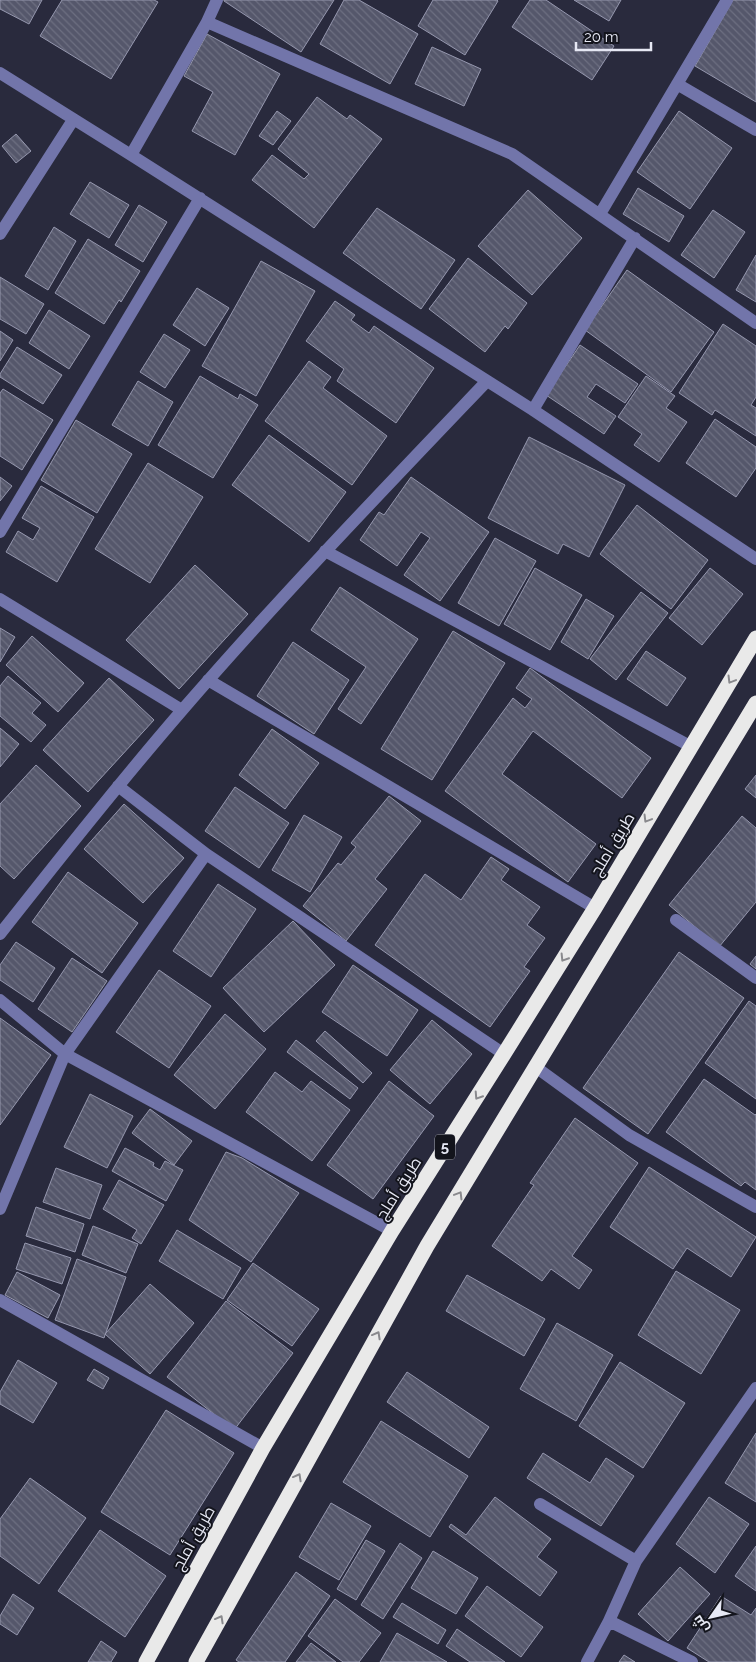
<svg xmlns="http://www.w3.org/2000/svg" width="756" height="1662" font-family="Raleway,Cairo,sans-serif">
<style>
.building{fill:url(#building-back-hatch);stroke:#9597ae}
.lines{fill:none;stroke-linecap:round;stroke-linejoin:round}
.minor{stroke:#7275aa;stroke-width:12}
.highway{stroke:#e9e9e9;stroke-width:15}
.oneway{stroke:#89898d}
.labels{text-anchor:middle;stroke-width:4;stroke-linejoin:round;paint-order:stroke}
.shield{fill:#13141c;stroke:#a7a8b3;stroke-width:1}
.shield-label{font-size:15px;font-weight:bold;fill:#e6e8f4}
.street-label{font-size:16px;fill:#e6e8f4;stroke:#13141c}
</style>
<defs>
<pattern id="building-back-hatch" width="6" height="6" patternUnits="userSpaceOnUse" patternTransform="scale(1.25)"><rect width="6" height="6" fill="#55576b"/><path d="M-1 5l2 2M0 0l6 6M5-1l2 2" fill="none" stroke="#6d6f81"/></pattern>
</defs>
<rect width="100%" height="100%" fill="#292a3d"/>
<path class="building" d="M0,0H42L29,24L0,9Z
M62,0H154L158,2L111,79L40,36Z
M224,0H334L301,52L224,1Z
M344,0H359L418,34L390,84L320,44Z
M433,0H497L498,1L465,55L418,26Z
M530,0H546L614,46L592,80L512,27Z
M574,0H621L609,21Z
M733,0H756V102L695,66Z
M207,34L280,74L235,155L192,131L213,92L184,76Z
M432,47L481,69L464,106L415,84Z
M317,97L347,119L350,115L382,139L314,228L252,180L272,155L304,179L309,174L278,149Z
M277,111L291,121L273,145L259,136Z
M679,111L732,148L690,209L637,172Z
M16,134L31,151L16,163L2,146Z
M90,182L129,205L109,238L70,214Z
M638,188L684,216L669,242L623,214Z
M528,190L582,238L532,295L478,246Z
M139,205L167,222L143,262L115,245Z
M377,208L455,260L421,309L343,253Z
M713,210L745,232L714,278L681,255Z
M54,227L76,241L48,290L25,276Z
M88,239L140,271L121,302L119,300L104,324L55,293Z
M756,255V302L736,290Z
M468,258L527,303L508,329L505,326L485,352L429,309Z
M261,261L315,291L256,396L202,366Z
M627,270L714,332L671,392L585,330Z
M0,277L44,304L26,334L0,319Z
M197,288L229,308L205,346L173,325Z
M335,301L355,315L351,320L369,333L374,326L434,368L396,423L337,381L344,369L306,341Z
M49,310L90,336L69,369L29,343Z
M723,324L756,346V397L751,405L756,408V436L715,410L712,415L679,393Z
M0,331L13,340L0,361Z
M164,334L190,350L165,388L140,372Z
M580,345L638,384L625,403L596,384L587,397L616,416L604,434L546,395Z
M17,347L62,375L43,404L0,377V374Z
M309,361L331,377L323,388L387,436L352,485L265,421Z
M200,376L238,399L240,394L258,405L213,478L158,445Z
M646,376L675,396L666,408L687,422L659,462L634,445L642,434L618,417Z
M138,381L173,402L148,446L112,425Z
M3,389L53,420L22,470L0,456V393Z
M715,419L756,447V468L736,497L686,463Z
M76,420L132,454L97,513L41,480Z
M269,435L346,492L309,542L232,485Z
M529,437L625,485L589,557L563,544L558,554L488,518Z
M148,463L203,497L150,583L95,549Z
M0,477L12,486L0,501Z
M411,477L489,532L440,601L404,575L430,538L421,532L397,566L360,540L379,512L384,515Z
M41,486L94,517L57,582L6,552L18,531L33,540L40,528L22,518Z
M637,505L708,560L671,609L600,554Z
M495,538L536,561L499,626L458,603Z
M195,565L248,614L179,689L126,640Z
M535,568L582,595L550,650L504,624Z
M710,568L743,594L702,645L669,618Z
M340,587L418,639L361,724L338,709L366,667L311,630Z
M641,592L668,613L616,680L590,659Z
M586,599L614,616L588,659L561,642Z
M0,628L15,637L0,662Z
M453,631L505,663L432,780L381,749Z
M32,636L84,683L58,712L6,665Z
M293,642L349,680L314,734L257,696Z
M646,651L686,678L667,706L627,679Z
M530,668L651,758L622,798L533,731L502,774L596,844L568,882L445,791L513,698L525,708L532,699L516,688Z
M8,676L41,703L32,713L46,725L31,742L0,716V686Z
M109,678L154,720L88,792L43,750Z
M0,728L19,744L0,767Z
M272,729L319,763L285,809L239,775Z
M36,765L81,806L14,879L0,866V804Z
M756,775V798L745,789Z
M235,787L289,823L259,868L205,831Z
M389,796L421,821L375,879L387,889L346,941L303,906L338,863L341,865L356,847L351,843Z
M124,804L184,858L143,903L84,849Z
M304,815L342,837L310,892L272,870Z
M742,816L756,828V902L719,947L669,905Z
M491,857L509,869L501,880L540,907L527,925L545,938L524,967L530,971L490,1027L375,945L425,874L461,900Z
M68,872L138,923L102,973L32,922Z
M218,884L256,909L211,977L173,951Z
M293,921L335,965L264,1032L223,988Z
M16,942L55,968L33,1002L0,980V965Z
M679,952L744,998L648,1134L583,1088Z
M756,956V969L750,964Z
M72,958L107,981L72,1032L38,1009Z
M353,965L418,1010L387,1056L322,1012Z
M159,970L211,1006L169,1068L116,1032Z
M749,1001L756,1006V1099L705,1063Z
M225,1014L266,1049L215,1109L174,1075Z
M0,1018L51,1055L0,1125Z
M432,1020L472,1054L430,1104L390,1070Z
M325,1031L372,1073L363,1083L316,1041Z
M296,1040L358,1088L350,1099L287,1052Z
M275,1072L302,1092L311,1081L350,1110L312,1161L246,1112Z
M704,1079L755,1115L756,1114V1190L745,1182L741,1186L666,1132Z
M389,1081L434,1116L373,1199L327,1165Z
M90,1094L133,1116L107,1168L64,1147Z
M150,1109L192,1141L174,1165L132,1133Z
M575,1118L638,1163L572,1256L592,1270L579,1289L551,1269L542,1281L492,1246L534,1185L530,1183Z
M125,1148L154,1163L153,1166L160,1170L165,1161L183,1170L166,1201L112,1171Z
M226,1152L242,1158L299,1193L251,1262L189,1220Z
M649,1167L756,1237L731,1277L687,1248L673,1269L610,1227Z
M56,1168L102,1185L90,1219L43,1202Z
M119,1180L164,1205L141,1244L132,1238L137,1230L103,1209Z
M36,1207L84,1224L75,1252L26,1236Z
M93,1226L138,1244L126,1273L82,1255Z
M177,1230L241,1268L223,1299L159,1261Z
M25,1243L71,1258L62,1284L16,1269Z
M77,1259L126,1277L104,1338L55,1320Z
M253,1263L319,1309L292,1346L227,1300Z
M676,1271L740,1310L701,1374L638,1335Z
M17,1272L60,1295L48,1318L5,1295Z
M467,1275L545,1319L524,1356L446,1311Z
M150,1284L194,1323L150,1374L105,1334Z
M226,1301L293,1353L234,1430L167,1377Z
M557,1323L613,1355L576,1421L520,1389Z
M18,1360L57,1383L33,1423L0,1404V1392Z
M620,1362L685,1403L643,1468L579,1426Z
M94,1369L109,1378L103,1389L87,1380Z
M407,1372L489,1427L469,1458L387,1402Z
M166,1410L234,1453L170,1555L101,1512Z
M381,1421L468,1476L430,1537L343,1482Z
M756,1433V1502L725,1483Z
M543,1453L590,1483L606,1458L634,1476L601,1526L527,1478Z
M30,1478L86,1518L39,1584L0,1556V1519Z
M495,1497L551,1539L537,1557L557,1572L540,1596L449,1527L451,1524L466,1535Z
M709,1497L749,1524L715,1573L676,1544Z
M331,1503L371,1526L339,1580L299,1557Z
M100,1530L166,1576L125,1637L58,1591Z
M366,1540L385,1551L356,1600L337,1589Z
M400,1543L422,1558L383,1619L361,1605Z
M756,1546V1591L735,1576Z
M433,1551L478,1578L456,1614L411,1588Z
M680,1567L710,1594L668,1641L638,1614Z
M296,1572L330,1596L285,1662H239L236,1660Z
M487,1586L543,1627L521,1657L465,1616Z
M13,1594L34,1608L17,1635L0,1624V1616Z
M721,1596L751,1615L756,1608V1662H709L687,1648Z
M335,1599L381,1633L359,1662H343L308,1636Z
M402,1603L446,1630L438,1644L393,1617Z
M457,1629L505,1662H470L446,1646Z
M397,1633L447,1662H380Z
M101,1641L117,1652L111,1662H88Z
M311,1643L336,1662H296Z
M624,1655L635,1662H619Z"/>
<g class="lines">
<path class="minor" d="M207,22L512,154L756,323
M0,73L131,155L533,410L756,559
M677,84L756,130
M131,155L207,22L217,0
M600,214L727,0
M0,234L73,120
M533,410L635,238
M0,532L200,198
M325,551L690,746
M0,599L182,710
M208,680L595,908
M118,786L206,854L504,1054
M676,920L756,978
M0,934C60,858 120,782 184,708C281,596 384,489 487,381
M0,1000L65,1054L392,1231
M537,1068L629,1135L756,1207
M0,1209L65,1054L206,854
M0,1300L263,1448
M540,1504L636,1561
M609,1621L692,1662
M587,1662L609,1621L636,1561L756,1388"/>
<path class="highway" d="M146,1662L263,1448L392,1231L504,1054L595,908L756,638
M196,1662L427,1246L756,703"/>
</g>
<defs><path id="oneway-chevron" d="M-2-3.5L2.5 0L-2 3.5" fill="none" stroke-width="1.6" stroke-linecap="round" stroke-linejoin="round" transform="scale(1.25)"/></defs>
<g class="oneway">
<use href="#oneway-chevron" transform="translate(731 680) rotate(121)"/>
<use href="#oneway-chevron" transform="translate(647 819) rotate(121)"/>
<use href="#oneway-chevron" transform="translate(564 958) rotate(122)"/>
<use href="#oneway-chevron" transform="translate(478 1096) rotate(123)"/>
<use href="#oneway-chevron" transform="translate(459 1195) rotate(-59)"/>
<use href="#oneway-chevron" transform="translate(377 1335) rotate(-61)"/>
<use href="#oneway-chevron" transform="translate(298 1477) rotate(-61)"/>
<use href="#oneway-chevron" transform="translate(220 1619) rotate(-61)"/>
</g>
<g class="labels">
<rect class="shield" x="435" y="1134.5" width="20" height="25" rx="4"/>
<g class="shield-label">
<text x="445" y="1152">5</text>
</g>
<g class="street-label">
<text transform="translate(612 844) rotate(-59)" y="6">طريق أملج</text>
<text transform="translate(398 1188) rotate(-58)" y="6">طريق أملج</text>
<text transform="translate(193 1538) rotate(-61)" y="6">طريق أملج</text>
</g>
</g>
<g transform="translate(711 1617) rotate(236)" stroke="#13141c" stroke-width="4" paint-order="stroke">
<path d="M0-4L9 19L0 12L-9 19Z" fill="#e6e8f4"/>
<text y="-8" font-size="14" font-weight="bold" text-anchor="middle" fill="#e6e8f4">ش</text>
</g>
<path d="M576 42v8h75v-8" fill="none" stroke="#e6e8f4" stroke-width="2.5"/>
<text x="584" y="42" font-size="15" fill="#e6e8f4" stroke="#13141c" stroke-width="4" paint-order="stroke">20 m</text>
</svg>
